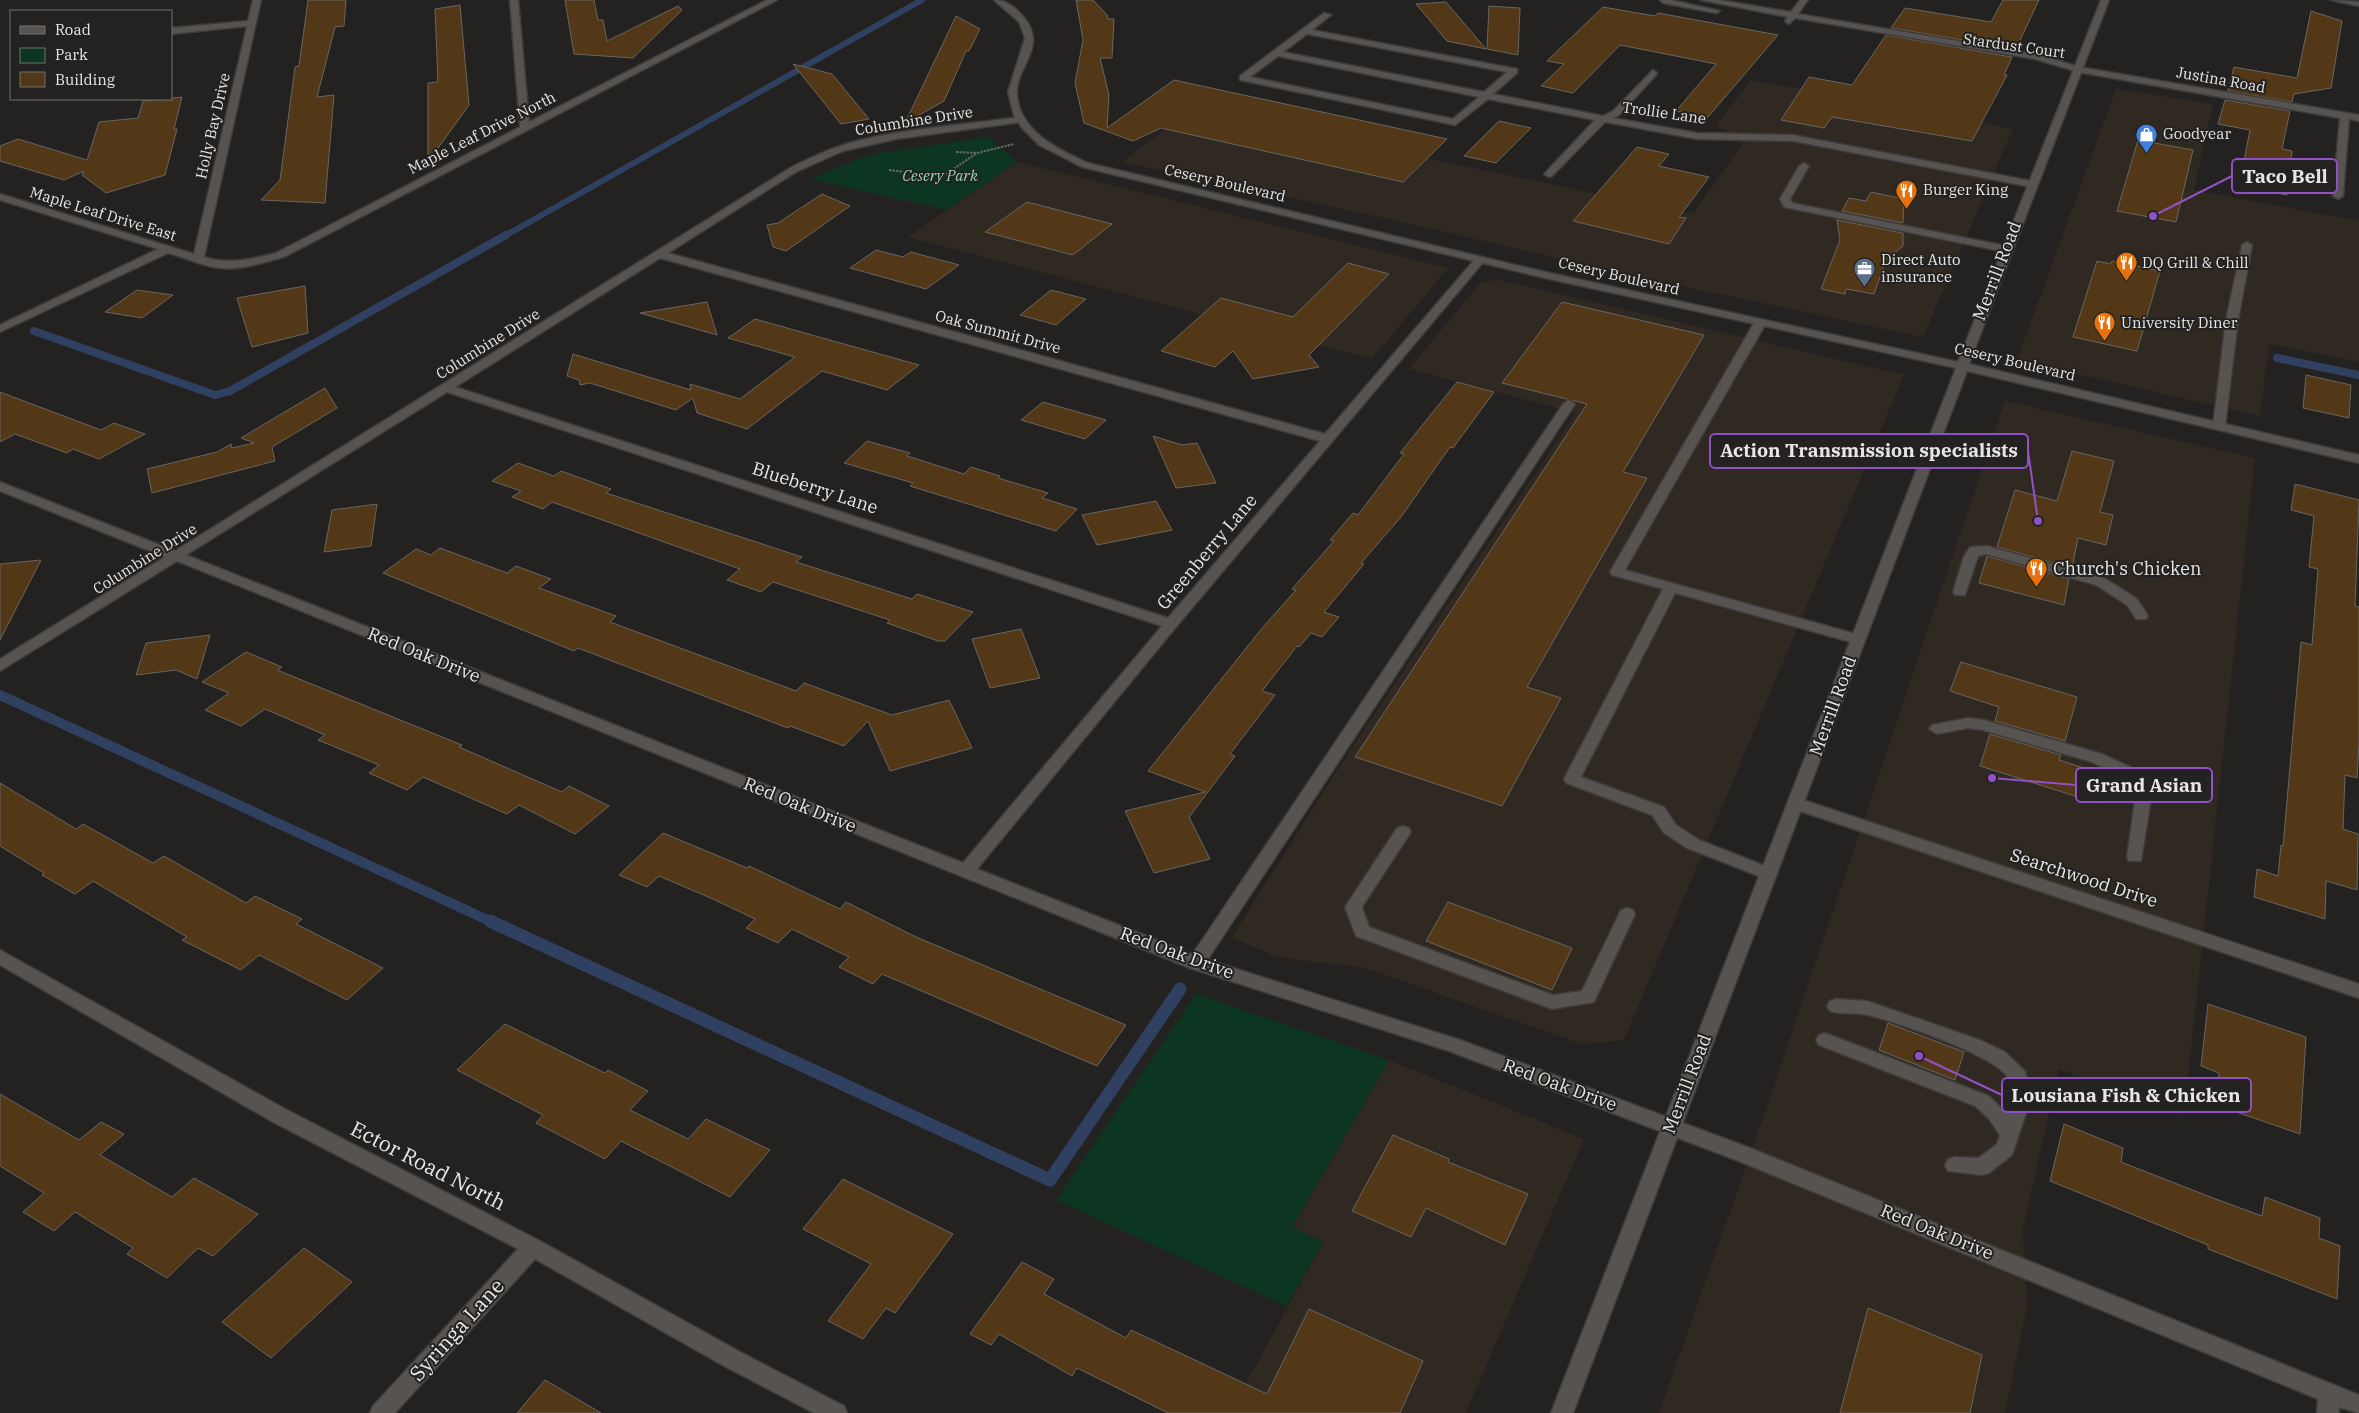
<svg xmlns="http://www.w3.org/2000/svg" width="2359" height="1413" font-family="'IBM Plex Serif',serif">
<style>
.built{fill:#2f2922}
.green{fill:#0c3522}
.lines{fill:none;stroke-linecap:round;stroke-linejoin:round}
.stream-far3{stroke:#304061;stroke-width:6}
.stream-far2{stroke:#304061;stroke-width:8}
.stream-far1{stroke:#304061;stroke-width:10}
.stream{stroke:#304061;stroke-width:13}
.building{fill:#523817;stroke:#686563}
.lane-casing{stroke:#3e3c3a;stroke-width:3}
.street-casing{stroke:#3e3c3a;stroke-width:3}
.secondary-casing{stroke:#3e3c3a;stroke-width:3}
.path{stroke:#686765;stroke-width:2;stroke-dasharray:2.5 1;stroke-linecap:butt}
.lane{fill:#565351;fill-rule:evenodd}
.street{fill:#565351;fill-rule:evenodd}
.secondary{fill:#565351;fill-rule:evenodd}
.labels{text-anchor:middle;stroke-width:4;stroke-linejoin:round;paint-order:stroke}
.far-street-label{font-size:15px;fill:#e7e6e4;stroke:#242220}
.far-poi-label{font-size:15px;fill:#e7e6e4;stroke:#242220;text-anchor:start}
.far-park-label{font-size:15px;font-style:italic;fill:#91d7b0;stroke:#242220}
.street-label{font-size:18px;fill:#e7e6e4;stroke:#242220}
.poi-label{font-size:18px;fill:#e7e6e4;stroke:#242220;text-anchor:start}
.near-street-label{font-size:21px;fill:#e7e6e4;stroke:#242220}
.leader{fill:none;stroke:#9151c6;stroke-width:2}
.callout-dot{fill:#9151c6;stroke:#242220;stroke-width:2}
.callout{fill:#242220;stroke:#9151c6;stroke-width:2}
.callout-label{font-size:19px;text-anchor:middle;font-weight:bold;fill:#e7e6e4}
</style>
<rect width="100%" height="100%" fill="#242220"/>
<path class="built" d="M1751,80L2013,129L1923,337L1648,279L1380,217L1122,162L1192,109L1693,214L1743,143L1716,126Z
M2116,89L2213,104L2194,190L2359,221V362L2269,344L2260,416L2017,360Z
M1017,162L1448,268L1372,359L908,237Z
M1499,280L1904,375L1624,1040L1581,1044L1365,968L1276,957L1232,937L1341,764L1576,413L1409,369L1481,282Z
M2005,401L2255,458L2184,1115L2059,1069L2023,1228L2027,1307L2005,1413H1659L1762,1121Z
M1389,1060L1584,1139L1466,1413H1230L1323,1242L1292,1228Z"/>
<path class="green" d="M989,137L1017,162L946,210L810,179L858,159L880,153Z
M1196,994L1389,1060L1292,1227L1323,1242L1286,1306L1056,1200Z"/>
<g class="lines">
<path class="stream-far3" d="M503,237L922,0"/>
<path class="stream-far2" d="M34,331L215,395L230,391L506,235
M2277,358L2359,375"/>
<path class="stream-far1" d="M0,695L492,922"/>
<path class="stream" d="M490,921L1050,1180L1180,989"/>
</g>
<path class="building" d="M308,0H346L344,26L335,27L317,97L334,95L325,203L261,200L280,180L295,67L299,66Z
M565,0H594L598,20H603L607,41L678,6L682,10L633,58L574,54Z
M1076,0H1093L1107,15L1108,19H1114L1112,58H1100L1109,95L1107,128L1174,80L1447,139L1403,182L1161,128L1133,141L1084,123L1075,83L1083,40Z
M2003,0H2039L2016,49L1891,28L1905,8L1991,22Z
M1446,2L1486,49L1447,41L1416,4Z
M460,5L469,105L428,162V83L438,82L435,9Z
M1489,6L1520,8L1518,55L1487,49Z
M1603,7L1655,16L1658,13L1778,35L1708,117L1676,111L1716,64L1620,45L1573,93L1541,86L1564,64L1547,61Z
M2311,11L2342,21L2331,88L2294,94L2292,102L2228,91L2234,67L2297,78Z
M956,16L980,29L969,51H966L944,101L905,123Z
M1886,35L2012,57L2004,75H2007L1972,141L1832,117L1824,128L1781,120L1809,77L1852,85Z
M793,64L832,74L869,119L841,124Z
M182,97L174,129H177L165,175L106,193L82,175L84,171L64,180L0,161V146L18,139L87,160L99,122L138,118L143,101Z
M2225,100L2290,111L2282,149L2292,151L2287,195L2245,187L2250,167L2243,166L2250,130L2218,124Z
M1499,121L1531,128L1496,163L1464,156Z
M2138,140L2193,150L2176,222L2117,211Z
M1637,147L1669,154L1659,166L1709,177L1679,217L1686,218L1669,244L1573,221Z
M1871,192L1904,199L1903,223L1842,211L1849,198L1866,201Z
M822,194L850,206L786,251L773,247L767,225L778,223Z
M1027,202L1112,224L1073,255L985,232Z
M1837,220L1903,233V246L1886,260L1874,294L1846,289L1845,294L1821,289L1840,240Z
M876,250L903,257L911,252L959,265L926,289L850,268Z
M2097,261L2111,264L2112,261L2160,271L2137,351L2073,337Z
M1348,263L1389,274L1309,355L1319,367L1253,379L1233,351L1215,367L1161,351L1221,298L1293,317Z
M305,286L308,333L252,347L237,298Z
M137,290L173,295L142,318L105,312Z
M1051,290L1086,299L1056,325L1020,315Z
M707,302L717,335L640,313Z
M1562,302L1704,335L1623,472L1647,478L1527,687L1561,698L1502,806L1355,757L1587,404L1502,383Z
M755,319L919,365L887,390L822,371L747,429L697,413L693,398L676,410L590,383L580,385L579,380L567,376L573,354L691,390L690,384L740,399L795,357L728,338Z
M2306,375L2351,385L2349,418L2303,408Z
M1457,382L1494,392L1453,448L1450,447L1401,517L1361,563L1364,564L1324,612L1339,617L1322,637L1311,633L1299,647L1297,646L1262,691L1275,695L1230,754L1235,756L1189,817L1210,859L1154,873L1125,811L1205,792L1148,771L1263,627L1296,590L1292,589L1334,541L1330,540L1353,513L1358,515L1404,454L1400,453Z
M325,388L337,408L272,447L275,461L152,493L147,469L217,452L231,444L232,448L254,443L241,438Z
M0,392L101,430L114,423L145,434L99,459L73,449L67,453L15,434L0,442Z
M1043,402L1106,420L1085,439L1021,420Z
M1153,436L1182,445L1197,443L1216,483L1176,488Z
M867,441L910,453L907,456L964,474L971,467L1000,476L998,478L1048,493L1042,498L1077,509L1056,531L910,486L913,483L844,463Z
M2072,451L2114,461L2100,512L2113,515L2106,545L2078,538L2072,568L1997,547L2015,490L2057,501Z
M518,463L554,476L561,471L611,489L606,493L802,557L796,562L912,599L917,594L973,612L945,641H938L887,623L890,620L773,582L761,592L727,580L740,569L552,502L543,509L512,497L521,491L492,481Z
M2295,484L2359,500L2355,606L2359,607V743L2357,778L2345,775L2343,829L2358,834L2357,890L2326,881L2325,919L2254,897L2257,869L2278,876L2281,845L2283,846L2301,642L2312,645L2318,569L2309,567L2314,516L2291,510Z
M1156,501L1172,530L1097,545L1082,515Z
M377,504L371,546L324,552L332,510Z
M440,548L507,573L516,566L551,579L539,588L616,616L610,622L796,691L804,683L892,715L949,700L972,748L890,771L868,721L844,746L790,726L788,728L578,648L574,651L383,573L416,549L431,555Z
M1987,556L2069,579L2064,605L1979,583Z
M41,560L0,640V564Z
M1021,629L1040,678L990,688L972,639Z
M210,635L197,679L176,670L136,675L146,643Z
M246,652L282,667L277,670L462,745L459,747L562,792L569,786L609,806L575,834L519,805L507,814L423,777L407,790L369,773L379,765L318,740L325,735L265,709L241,726L205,710L229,693L202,682Z
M1961,662L2077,697L2065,741L1995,721L1999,707L1950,691Z
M1990,734L2061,755L2059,760L2103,774L2097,803L1980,766Z
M0,783L76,829L83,824L153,863L164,856L246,903L255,896L302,919L296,924L383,968L347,1000L259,955L241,970L182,940L187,937L93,881L75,894L42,875L44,873L0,846Z
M663,833L747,868L749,866L840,909L846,902L916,937L1126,1025L1097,1066L882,974L873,984L839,967L849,957L792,929L778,943L746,928L755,919L713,899L659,876L647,887L619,875Z
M1448,902L1572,948L1552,990L1426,941Z
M2208,1004L2306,1037L2300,1134L2216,1105L2219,1073L2201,1066Z
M1888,1023L1964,1052L1955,1080L1879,1050Z
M505,1024L605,1073L608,1070L648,1091L630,1110L688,1139L706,1119L770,1150L730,1197L621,1141L605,1159L536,1123L543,1115L457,1070Z
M0,1094L79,1140L101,1122L124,1134L100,1155L172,1197L194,1178L258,1214L213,1256L198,1248L167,1278L127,1254L133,1248L75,1212L54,1231L23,1212L44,1193L0,1166Z
M2064,1124L2123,1148L2121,1162L2213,1198L2262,1216L2265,1197L2320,1218L2319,1238L2340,1246L2337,1299L2208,1249V1245L2050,1181Z
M1393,1135L1449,1159L1448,1162L1528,1194L1505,1245L1426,1208L1411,1237L1352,1211Z
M843,1179L953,1234L895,1313L886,1308L863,1339L828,1321L871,1264L803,1229Z
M304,1248L352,1282L271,1358L222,1322Z
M1022,1262L1054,1279L1044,1294L1126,1338L1131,1330L1267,1394L1309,1309L1423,1361L1400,1413H1168L1077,1368L1072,1376L999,1334L991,1345L970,1334Z
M1868,1308L1982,1355L1970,1413H1840Z
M545,1380L601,1413H517Z"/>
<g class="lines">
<defs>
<path id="lane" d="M1804,163L1809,166L1790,199L1792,203L2006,246L2011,249L2006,252L1784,207L1780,199L1799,166Z
M2247,242L2252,245L2238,320L2225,426L2219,430L2213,426L2226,320L2242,245Z
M1760,320L1766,323L1625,570L1863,636L1865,639L1858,644L1675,593L1581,777L1664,807L1676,825L1699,840L1775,870L1777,874L1775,878L1769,880L1687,848L1664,833L1652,815L1566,783L1564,779L1663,589L1612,575L1610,572L1754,323Z
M1569,400L1575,404L1202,968L1196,970L1190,968L1187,963L1190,958L1563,404Z
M1987,546L2106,579L2137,599L2148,616L2146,619H2136L2127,605L2096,585L1986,554L1978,556L1965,595H1955L1953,592L1964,556L1970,547Z
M1968,718L1984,720L2102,754L2137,770L2152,792L2141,861H2129L2127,857L2136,793L2125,778L2092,762L1983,730L1968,728L1937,734L1929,729L1932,725Z
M1403,826L1409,828L1411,832L1362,907L1369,927L1553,995L1582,991L1621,910L1627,908L1633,910L1635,914L1594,1002L1552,1009L1356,936L1345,907L1397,828Z
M1836,999L1867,1001L1980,1040L2005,1052L2025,1071L2031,1099L2012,1155L1989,1173L1982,1175L1948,1171L1945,1165L1948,1159L1955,1157L1979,1158L1997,1144L2000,1135L1989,1119L1975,1106L1819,1045L1816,1040L1819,1035L1825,1033L1989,1096L2007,1114C2011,1103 2014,1093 2010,1081C2001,1056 1895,1022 1868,1015C1855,1012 1842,1015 1830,1011L1827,1006L1830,1001Z"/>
<path id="street" d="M253,0H261L204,257C228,265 252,259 276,253L520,127L510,0H518L529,122L767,0H777L284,257C262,263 236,272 213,267C198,264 183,257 168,253L0,332V325L158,249L0,200V194L194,254L247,26L171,34V28L248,21Z
M1660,0H1671L1720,11L1716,13L1663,3Z
M1701,0H1719L1791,12L1800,0H1808L1798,14L2036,54L2079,67L2359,115V121L2349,119L2343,196L2338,199L2333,196L2340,118L2078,72L2035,59L1795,18L1789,24L1785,21L1788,17Z
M2331,0L2359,2V6Z
M1324,13L1331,15L1312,30L1517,69V73L1493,94L1603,116L1613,111L1653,70L1657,73L1656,75L1619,115L1613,118L1697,133L1793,135L2031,181L2036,184L2031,187L1793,141L1697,139L1605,122L1552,176L1549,177L1544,174L1546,172L1595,120L1488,99L1455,125L1240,80V76ZM1307,34L1507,72L1484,92L1283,52ZM1278,56L1479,97L1453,119L1250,77Z
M1019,117L1022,118V122L896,139L843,151L796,172L668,253L1325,434L1476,258L1480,257L1485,260L1176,627L977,869L1202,958L1460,1040L1750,1148L2359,1395V1413L2339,1407V1413H2317L2318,1399L1736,1160L1449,1051L1190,968L177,561L0,671V659L165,557L0,491V482L175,551L790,168C810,158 831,148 853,142C907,128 964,125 1019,117ZM660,258L1320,441L1168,618L455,387ZM447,392L1162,626L963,863L186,555Z
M1797,798L2359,984V998L1791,808L1789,804L1791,800Z
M0,950L287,1110L540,1241L742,1353L844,1406L847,1413H814L726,1367L535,1259L395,1413H370L373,1406L518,1249L273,1122L0,965Z"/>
<path id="secondary" d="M994,0C1005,0 1012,5 1020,13C1052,46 1015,65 1017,95C1020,132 1059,150 1088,163L1545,272L1958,362L2101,0H2109L1969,364L2359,455V463L1967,371L1573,1413H1551L1956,368L1545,278L1082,167L1039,145L1022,128L1014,116L1008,92L1025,38L1019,22Z"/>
</defs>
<use href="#lane" class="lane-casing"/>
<use href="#street" class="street-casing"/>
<use href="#secondary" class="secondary-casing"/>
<path class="path" d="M956,152L977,153L1014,144
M889,170L931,175L946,174L977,153"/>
<use href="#lane" class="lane"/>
<use href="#street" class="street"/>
<use href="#secondary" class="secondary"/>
</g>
<defs>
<symbol id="shop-pin" viewBox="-11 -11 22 30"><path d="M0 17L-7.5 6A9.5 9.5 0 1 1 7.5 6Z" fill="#3f7fe0" stroke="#242220"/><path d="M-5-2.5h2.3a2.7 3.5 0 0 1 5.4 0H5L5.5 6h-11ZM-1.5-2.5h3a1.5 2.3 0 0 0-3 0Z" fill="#fff"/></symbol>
<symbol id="restaurant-pin" viewBox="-11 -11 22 30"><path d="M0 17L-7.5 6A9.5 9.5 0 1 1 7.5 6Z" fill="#e8710a" stroke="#242220"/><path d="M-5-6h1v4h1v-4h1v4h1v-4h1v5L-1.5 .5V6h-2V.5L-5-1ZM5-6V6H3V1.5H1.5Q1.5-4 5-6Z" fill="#fff"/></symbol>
<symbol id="office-pin" viewBox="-11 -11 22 30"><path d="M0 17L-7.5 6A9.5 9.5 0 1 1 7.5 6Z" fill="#5c6f8a" stroke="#242220"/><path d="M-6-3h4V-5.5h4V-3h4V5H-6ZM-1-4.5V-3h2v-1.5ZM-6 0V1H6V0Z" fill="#fff"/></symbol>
</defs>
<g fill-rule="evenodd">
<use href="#shop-pin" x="2134" y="122" width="25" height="34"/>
<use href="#restaurant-pin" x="1894" y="178" width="25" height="34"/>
<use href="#restaurant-pin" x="2114" y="250" width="25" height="34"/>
<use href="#office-pin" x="1852" y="256" width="25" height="34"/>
<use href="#restaurant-pin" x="2092" y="310" width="25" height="34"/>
<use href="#restaurant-pin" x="2024" y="556" width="25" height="34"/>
</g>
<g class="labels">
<g class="far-street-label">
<text transform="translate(2014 46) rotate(8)" y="5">Stardust Court</text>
<text transform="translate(2221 80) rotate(10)" y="5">Justina Road</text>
<text transform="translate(1664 113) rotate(8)" y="5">Trollie Lane</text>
<text transform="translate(914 121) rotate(-9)" y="5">Columbine Drive</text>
<text transform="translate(213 126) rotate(-77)" y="5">Holly Bay Drive</text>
<text transform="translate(482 133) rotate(-27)" y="5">Maple Leaf Drive North</text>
<text transform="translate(1225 183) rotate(13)" y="5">Cesery Boulevard</text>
<text transform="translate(103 214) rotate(17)" y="5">Maple Leaf Drive East</text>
<text transform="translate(1619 276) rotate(13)" y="5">Cesery Boulevard</text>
<text transform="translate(998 332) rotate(15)" y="5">Oak Summit Drive</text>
<text transform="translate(488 344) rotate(-32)" y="5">Columbine Drive</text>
<text transform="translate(2015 362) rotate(13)" y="5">Cesery Boulevard</text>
<text transform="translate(145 559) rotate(-32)" y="5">Columbine Drive</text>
</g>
<g class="far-poi-label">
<text x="2163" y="139">Goodyear</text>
<text x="1923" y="195">Burger King</text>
<text x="1881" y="265">Direct Auto<tspan x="1881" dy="17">insurance</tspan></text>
<text x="2142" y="268">DQ Grill &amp; Chill</text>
<text x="2121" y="328">University Diner</text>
</g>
<g class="far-park-label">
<text x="940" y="181">Cesery Park</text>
</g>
<g class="street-label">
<text transform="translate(1997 271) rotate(-69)" y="6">Merrill Road</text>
<text transform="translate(815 488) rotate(18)" y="6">Blueberry Lane</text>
<text transform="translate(1207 552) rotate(-50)" y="6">Greenberry Lane</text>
<text transform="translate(424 655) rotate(22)" y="6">Red Oak Drive</text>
<text transform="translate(1833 706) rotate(-70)" y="6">Merrill Road</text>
<text transform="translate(800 805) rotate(22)" y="6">Red Oak Drive</text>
<text transform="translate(2084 878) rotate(18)" y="6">Searchwood Drive</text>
<text transform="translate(1177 953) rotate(20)" y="6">Red Oak Drive</text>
<text transform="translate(1687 1084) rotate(-69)" y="6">Merrill Road</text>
<text transform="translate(1560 1085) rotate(20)" y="6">Red Oak Drive</text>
<text transform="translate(1937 1232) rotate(22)" y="6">Red Oak Drive</text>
</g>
<g class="poi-label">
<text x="2053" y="575">Church's Chicken</text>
</g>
<g class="near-street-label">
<text transform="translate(428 1166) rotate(27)" y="7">Ector Road North</text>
<text transform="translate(457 1330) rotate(-48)" y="7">Syringa Lane</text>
</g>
</g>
<path class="leader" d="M2153 216L2232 176M2038 521L2028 451M1992 778L2076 785M1919 1056L2002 1095"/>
<g class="callout-dot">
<circle cx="2153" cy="216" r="5"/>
<circle cx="2038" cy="521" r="5"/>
<circle cx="1992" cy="778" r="5"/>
<circle cx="1919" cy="1056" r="5"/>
</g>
<g class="callout">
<rect x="2232" y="159" width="105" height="34" rx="5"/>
<rect x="1710" y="434" width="318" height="34" rx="5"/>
<rect x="2076" y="768" width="136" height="34" rx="5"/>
<rect x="2002" y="1078" width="249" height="34" rx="5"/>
</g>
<g class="callout-label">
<text x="2285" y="183">Taco Bell</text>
<text x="1869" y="457">Action Transmission specialists</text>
<text x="2144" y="792">Grand Asian</text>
<text x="2126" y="1102">Lousiana Fish &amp; Chicken</text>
</g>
<rect x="10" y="10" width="162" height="90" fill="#242220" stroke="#72706e"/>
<rect x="20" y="26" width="25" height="8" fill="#565351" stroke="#72706e"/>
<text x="55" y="35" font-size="15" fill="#e7e6e4">Road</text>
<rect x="20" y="48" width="25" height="15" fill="#0c3522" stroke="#72706e"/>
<text x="55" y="60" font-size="15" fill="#e7e6e4">Park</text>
<rect x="20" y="72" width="25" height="15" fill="#523817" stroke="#72706e"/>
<text x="55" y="85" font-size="15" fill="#e7e6e4">Building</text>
</svg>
